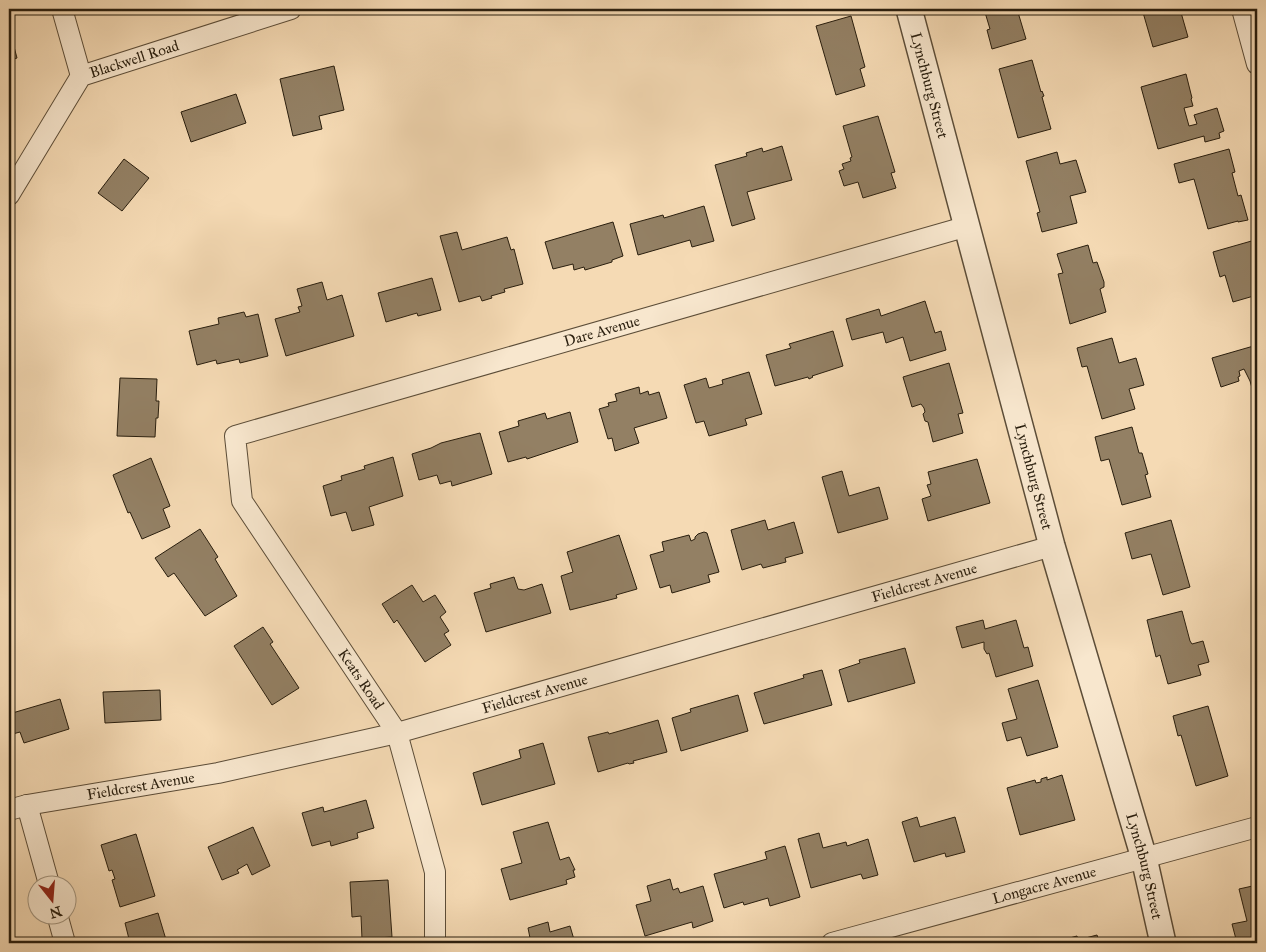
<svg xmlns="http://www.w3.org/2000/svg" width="1266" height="952" font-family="'IM FELL Great Primer',serif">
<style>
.building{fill:#938064;stroke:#291e0e}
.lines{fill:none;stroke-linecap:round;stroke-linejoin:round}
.minor-casing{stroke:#5c4d38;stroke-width:22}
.tertiary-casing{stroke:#5c4d38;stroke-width:28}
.minor{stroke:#f8e7ce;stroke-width:20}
.tertiary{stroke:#f8e7ce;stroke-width:25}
.labels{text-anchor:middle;stroke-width:4;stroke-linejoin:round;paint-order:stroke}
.street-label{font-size:15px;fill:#291e0e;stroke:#f8e7ce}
</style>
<rect width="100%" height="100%" fill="#f5dab4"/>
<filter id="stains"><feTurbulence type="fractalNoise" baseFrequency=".004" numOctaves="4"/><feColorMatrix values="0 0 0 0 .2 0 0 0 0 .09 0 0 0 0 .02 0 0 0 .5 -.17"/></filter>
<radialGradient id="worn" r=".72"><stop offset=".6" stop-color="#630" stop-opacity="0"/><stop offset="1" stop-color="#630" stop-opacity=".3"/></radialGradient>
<path class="building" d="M984,9H1017L1026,39L992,49L987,30L990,29Z
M1142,9H1180L1188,37L1153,47Z
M851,16L865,67L860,69L865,86L836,95L816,26Z
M9,28L17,58L9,61Z
M1032,60L1041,92L1042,91L1044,96L1042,97L1051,129L1018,138L999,69Z
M334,66L344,110L319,116L322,129L293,136L280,79Z
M1186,74L1192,98L1191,99L1193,106L1184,108L1189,126L1197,124L1194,115L1217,108L1224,131L1219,133L1220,138L1205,142L1204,136L1158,149L1141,87Z
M236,94L246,123L191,142L181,112Z
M878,116L895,172L891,173L896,188L863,198L858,182L844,186L839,171L844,169L842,164L851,161L850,158L852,157L843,126Z
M782,146L792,180L747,192L755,219L732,226L715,165L747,156L746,153L762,148L763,152Z
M1229,149L1235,172L1232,173L1238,196L1241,195L1248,220L1238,222V221L1208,229L1194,179L1179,183L1174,164Z
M1057,152L1060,164L1076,160L1086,192L1070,196L1077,223L1042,232L1037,213L1040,212L1026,161Z
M124,159L149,178L122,211L98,193Z
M704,206L714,241L692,247L690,240L638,255L630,224L663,215L664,218Z
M613,222L623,256L612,260V262L585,270L584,267L574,270L573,264L553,269L545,242Z
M457,232L462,250L507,237L511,250L514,249L523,284L504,289L505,292L491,296L492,298L482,301L480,296L459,302L440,236Z
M1255,240L1257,247V295L1233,302L1225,275L1220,277L1213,252Z
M1088,245L1093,263L1097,262L1104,282V287L1100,289L1106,312L1070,324L1058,274L1063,273L1057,254Z
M432,278L441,310L418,316L417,313L386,322L378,293Z
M322,282L327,300L342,295L354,336L286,356L275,319L300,312L298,307L302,306L297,289Z
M925,301L935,333L941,331L946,350L910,361L903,337L886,343L883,332L852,340L846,319L879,309L881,316Z
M244,312L246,317L258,314L268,356L240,363L239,359L217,364L216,360L197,365L189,331L219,324L218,318Z
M833,331L843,366L812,376L813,377L809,379L808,377L775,386L766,355L791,348L789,344Z
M1112,338L1119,363L1136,358L1144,385L1129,389L1135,409L1102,419L1087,366L1082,367L1077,348Z
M1257,345V405L1250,381L1244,369L1239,371L1240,376L1238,377L1239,381L1221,387L1212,358Z
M949,363L963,413L958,414L963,433L933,442L928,422L925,421L923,414L925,412L924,408L921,404L912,407L903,377Z
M749,372L762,414L745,419L747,425L709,436L704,421L696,423L684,385L706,378L709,388L723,384L722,380Z
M120,378L157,379L156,401H159L158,418H156L155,437L117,436Z
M639,387L640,394L648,391L649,395L659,392L667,418L634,428L639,443L615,451L612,438L608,439L599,409L609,406L608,403L617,401L615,394Z
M570,412L578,442L527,459L526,457L508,462L499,432L519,426L518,421L545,413L547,419Z
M1132,427L1139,453H1142L1148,474L1145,475L1151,497L1122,505L1109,459L1101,461L1095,437Z
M480,433L492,474L452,486L451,481L440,484L437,475L419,480L412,454L431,448L441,443Z
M393,457L403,496L369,507L374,525L352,531L346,512L331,516L323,486L342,480L341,476L365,469L364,466Z
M151,458L170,506L163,509L170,527L142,539L130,512L128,513L113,475Z
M977,459L990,503L928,521L922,499L931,496L927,485L931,484L928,472Z
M842,471L849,496L879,487L888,519L838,533L822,477Z
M765,520L768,530L794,522L803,553L785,558L786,562L763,568L761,564L742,570L731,530Z
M1171,520L1190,587L1163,595L1151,554L1132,559L1125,533Z
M200,529L218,557L215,559L237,596L205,616L174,573L168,577L155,558Z
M704,532L707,533L719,572L708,575L710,582L672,593L670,585L660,588L650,555L664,551L662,542L689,535L691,541L695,539V537L698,534Z
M619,535L637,589L616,595L617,598L570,610L561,576L573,572L567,552Z
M514,577L518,589L524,590L542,584L551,613L486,632L474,593L491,588L490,584Z
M412,585L423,602L435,595L446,612L440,617L449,631L444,634L451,645L425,662L397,620L394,623L382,604Z
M1182,611L1190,641L1192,644L1203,641L1209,662L1198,665L1201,675L1168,684L1160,655L1156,657L1147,620Z
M983,620L985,629L1016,620L1024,648L1028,647L1033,666L996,677L989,653L987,654L984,649V642L962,648L956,627Z
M263,627L273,642L270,644L299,688L272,705L234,646Z
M905,648L915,683L848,702L839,670L860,663L859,660Z
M822,670L832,705L764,724L754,693L804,678L803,675Z
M1038,680L1058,747L1027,756L1021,737L1007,741L1002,723L1017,719L1008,689Z
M160,690L161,720L105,723L103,692Z
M738,695L748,731L681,751L672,718L691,712L690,709Z
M60,699L69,729L24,743L20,732L9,735V714Z
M1208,706L1228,776L1196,786L1181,735L1178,736L1173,716Z
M658,720L667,752L633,761L634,763L629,764L628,763L598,772L588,737L608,732L609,734Z
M543,743L555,784L482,805L473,773L521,758L519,750Z
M1062,775L1075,820L1020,835L1007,788L1035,780L1036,783L1041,782V779L1047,777V780Z
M366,800L374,828L357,833L358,838L331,846L330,841L312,846L302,813L323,807L324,812Z
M917,817L920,827L955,817L965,852L946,857L945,853L914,862L902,822Z
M548,822L560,860L569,857L575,870H573L575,877L566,880L567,884L510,900L501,869L522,863L513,832Z
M253,827L270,866L252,875L247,864L237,870L239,873L222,880L208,847Z
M819,833L823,848L846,842L847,846L868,839L878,875L863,879L861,874L811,888L798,839Z
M136,834L155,896L120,907L112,880L115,879L112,870L109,871L101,845Z
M785,846L800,897L770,906L768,898L744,905L743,902L724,908L714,874L767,859L765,852Z
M670,879L673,890L678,888L680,893L703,886L713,921L693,928L692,922L645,936L636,905L651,901L647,886Z
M388,880L392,937L362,939L361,916L352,917L350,882Z
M1257,885V943H1237L1232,924L1247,921L1239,889Z
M158,913L167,943H130L125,923Z
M548,922L550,932L570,926L575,943H511L530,938L528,928Z
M1097,935L1100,943H1051L1077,936L1078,940Z"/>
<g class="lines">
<defs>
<g id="minor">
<path d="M62,9L81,76"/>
<path d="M1242,9L1257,64"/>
<path id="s1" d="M9,195L81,76L291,9"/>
<path d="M27,805L49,884"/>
<path id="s2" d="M9,810L27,805L218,773L397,733L1052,546"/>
<path d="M57,914L65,943"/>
<path id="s3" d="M435,943V872L397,733L242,501L235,436L968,226"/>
<path id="s4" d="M832,943L1257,827"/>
</g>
<g id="tertiary">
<path id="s5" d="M909,9L1052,546L1144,858L1163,943"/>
</g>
</defs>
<use href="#minor" class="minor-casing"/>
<use href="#tertiary" class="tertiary-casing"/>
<use href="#minor" class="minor"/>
<use href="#tertiary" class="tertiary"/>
</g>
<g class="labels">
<g class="street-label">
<text dy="5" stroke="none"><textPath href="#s1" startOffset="195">Blackwell Road</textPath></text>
<text dy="5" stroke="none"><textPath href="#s5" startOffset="79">Lynchburg Street</textPath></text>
<text dy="5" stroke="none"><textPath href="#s3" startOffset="941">Dare Avenue</textPath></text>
<text dy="5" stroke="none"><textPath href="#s5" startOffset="484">Lynchburg Street</textPath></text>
<text dy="5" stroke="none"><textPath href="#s2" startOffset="944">Fieldcrest Avenue</textPath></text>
<text transform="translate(361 679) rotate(56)" y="5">Keats Road</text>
<text dy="5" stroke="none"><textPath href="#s2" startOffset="539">Fieldcrest Avenue</textPath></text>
<text dy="5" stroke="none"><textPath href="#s2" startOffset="134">Fieldcrest Avenue</textPath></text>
<text dy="5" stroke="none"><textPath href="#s5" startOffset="889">Lynchburg Street</textPath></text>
<text dy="5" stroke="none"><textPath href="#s4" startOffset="220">Longacre Avenue</textPath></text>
</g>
</g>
<rect width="1266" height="952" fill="none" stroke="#f5dab4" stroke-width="30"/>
<rect x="10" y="10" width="1246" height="932" fill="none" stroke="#291e0e" stroke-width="2.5"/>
<rect x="15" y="15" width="1236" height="922" fill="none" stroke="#291e0e"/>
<g transform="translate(52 900) rotate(163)"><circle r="24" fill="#f8e7ce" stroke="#a59781"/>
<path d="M0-4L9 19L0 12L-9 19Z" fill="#8f2418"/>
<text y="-8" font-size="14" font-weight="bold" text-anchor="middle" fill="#291e0e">N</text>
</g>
<rect width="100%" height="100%" filter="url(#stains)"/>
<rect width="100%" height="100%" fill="url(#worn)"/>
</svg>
